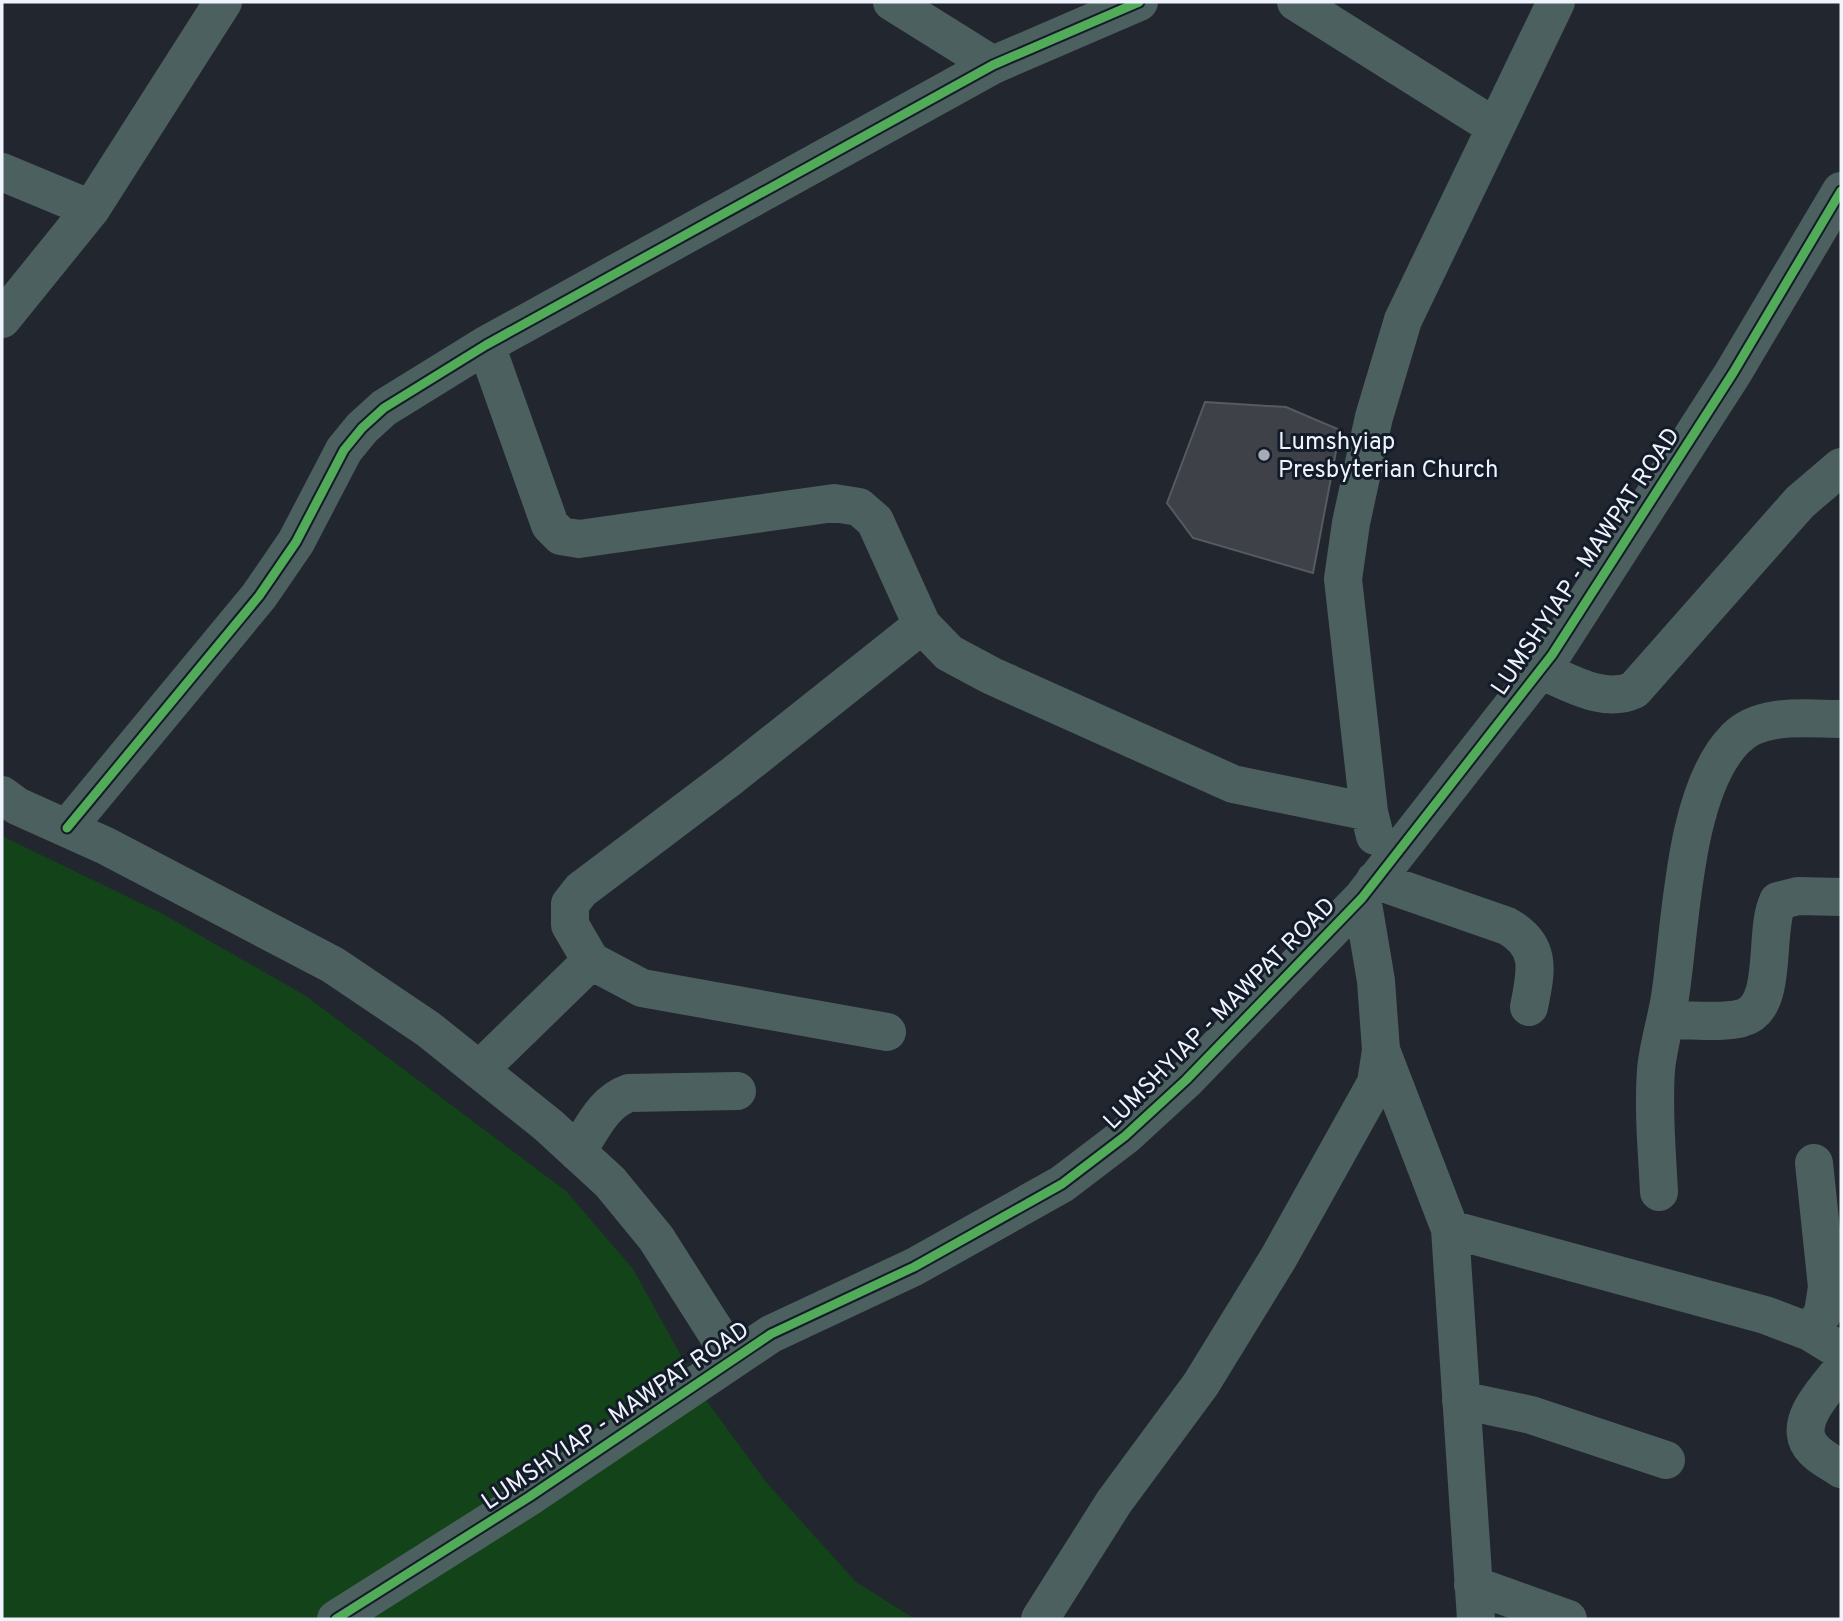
<svg xmlns="http://www.w3.org/2000/svg" width="1843" height="1621" font-family="Overpass,sans-serif">
<style>
.green{fill:#134318}
.building{fill:#3e4248;stroke:#565a61;stroke-width:2}
.lines{fill:none;stroke-linecap:round;stroke-linejoin:round}
.minor{stroke:#4c605f;stroke-width:38}
.cycleway-casing{stroke:#141b29;stroke-width:13}
.cycleway{stroke:#51ab58;stroke-width:9}
.poi-dot{fill:#a7abb5;stroke:#141b29;stroke-width:2.5}
.labels{text-anchor:middle;stroke-width:6;stroke-linejoin:round;paint-order:stroke}
.poi-label{font-size:24px;fill:#eef3fd;stroke:#141b29;text-anchor:start}
.street-label{font-size:24px;fill:#eef3fd;stroke:#141b29}
</style>
<rect width="100%" height="100%" fill="#22262e"/>
<path class="green" d="M2,836L161,913L306,996L566,1191L633,1269L704,1397L766,1482L856,1582L915,1619H2Z"/>
<path class="building" d="M1205,402L1286,407L1340,430L1313,573L1193,538L1167,503Z"/>
<g class="lines">
<path class="minor" d="M892,2L993,65
M1296,2L1495,127
M2,172L91,209
M2,319L91,209L223,2
M486,345L550,525L561,536L579,539L834,503L859,507L875,521L922,625L949,653L992,676L1233,784L1369,812
M1540,670C1569,682 1603,704 1634,690L1800,502L1841,467
M2,795L17,806L106,846L333,965L428,1029L548,1125L610,1182L656,1238L733,1359
M67,828L259,596L296,542L344,450L362,428L384,408L486,345L993,65L1139,2
M1375,836L1369,812L1343,579L1351,523L1374,417L1403,320L1556,2
M1375,880L1507,926C1543,946 1536,972 1529,1007
M1666,1020C1687,1019 1722,1024 1742,1018C1780,1008 1763,932 1778,901L1798,896L1841,897
M887,1032L642,988L591,961L570,925V904L581,890L732,776L922,625
M1381,1050L1450,1229L1476,1619
M479,1070L591,961
M577,1152C592,1129 603,1102 629,1093L737,1091
M1659,1192C1657,1152 1653,1111 1656,1070C1658,1046 1666,1022 1670,997C1681,926 1683,792 1735,739C1760,712 1808,719 1841,719
M1450,1229L1765,1315L1810,1332L1841,1351
M1810,1332L1823,1313L1827,1287L1814,1163
M1841,1370C1826,1390 1789,1425 1814,1450C1821,1458 1833,1463 1841,1469
M1461,1400L1531,1415L1666,1460
M1473,1585L1568,1619
M336,1619L529,1497L771,1334L914,1267L1062,1184L1125,1136L1186,1080L1362,898L1552,655L1733,373L1841,191
M1040,1619L1114,1502L1201,1384L1279,1257L1376,1083L1381,1050L1376,981L1362,898"/>
<defs>
<path id="cycleway" d="M67,828L259,596L296,542L344,450L362,428L384,408L486,345L993,65L1139,2
M336,1619L529,1497L771,1334L914,1267L1062,1184L1125,1136L1186,1080L1362,898L1552,655L1733,373L1841,191"/>
</defs>
<use href="#cycleway" class="cycleway-casing"/>
<use href="#cycleway" class="cycleway"/>
</g>
<circle class="poi-dot" cx="1264" cy="455" r="7"/>
<g class="labels">
<g class="poi-label">
<text x="1278" y="449">Lumshyiap<tspan x="1278" dy="28">Presbyterian Church</tspan></text>
</g>
<g class="street-label">
<text transform="translate(1585 561) rotate(-56)" y="8">LUMSHYIAP - MAWPAT ROAD</text>
<text transform="translate(1219 1013) rotate(-45)" y="8">LUMSHYIAP - MAWPAT ROAD</text>
<text transform="translate(615 1415) rotate(-34)" y="8">LUMSHYIAP - MAWPAT ROAD</text>
</g>
</g>
<rect width="1843" height="1621" fill="none" stroke="#eef3fd" stroke-width="7"/>
</svg>
